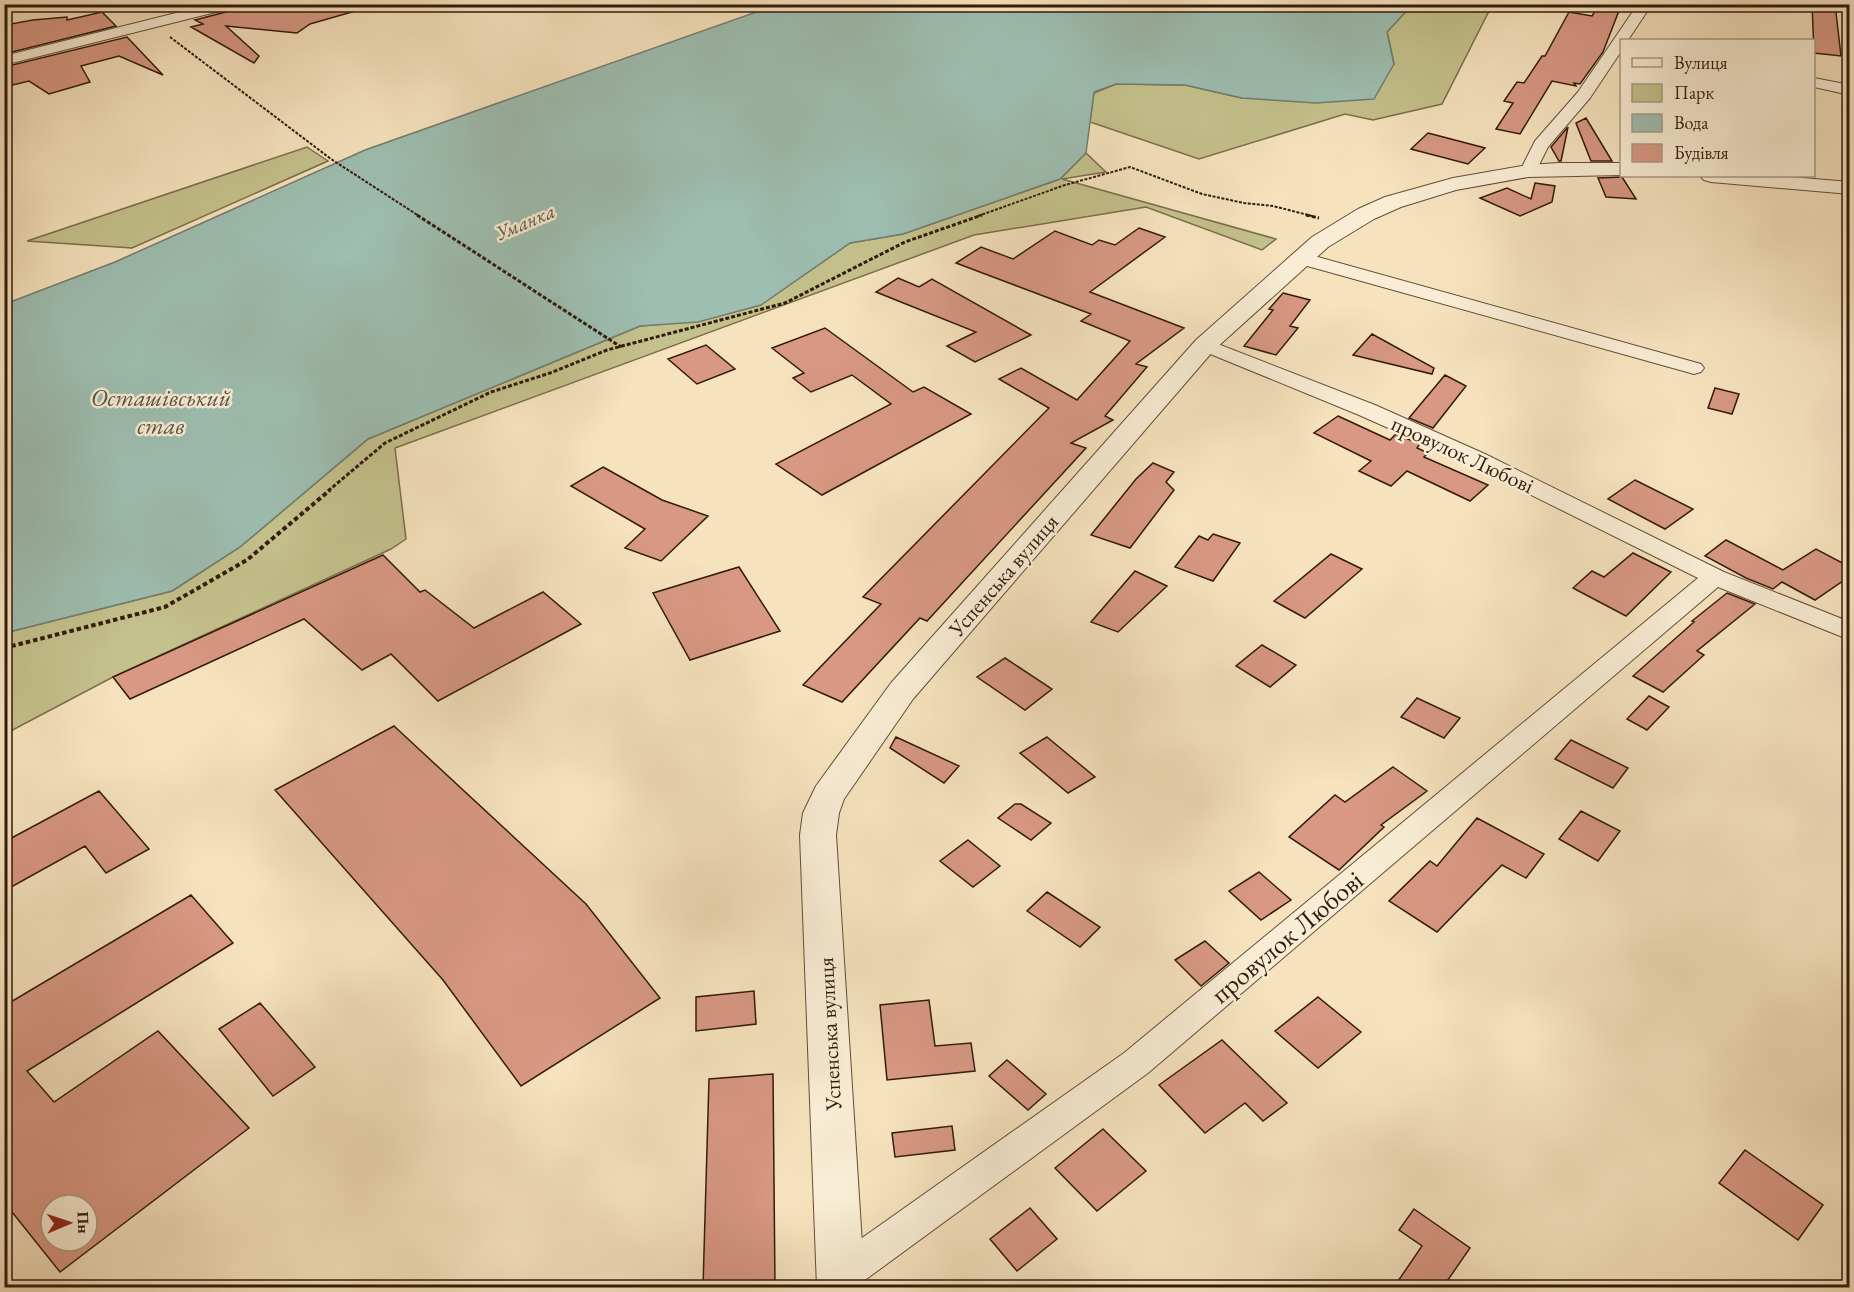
<svg xmlns="http://www.w3.org/2000/svg" width="1854" height="1292" font-family="'EB Garamond',serif">
<style>
.green{fill:#c4c18c;stroke:#7b6e4c;stroke-width:1.5}
.water{fill:#9dbeb1;stroke:#727d6f;stroke-width:1.5}
.building{fill:#d89883;stroke:#321b0c;stroke-width:1.5;fill-rule:evenodd}
.lines{fill:none;stroke-linecap:round;stroke-linejoin:round}
.minor-casing{stroke:#634d38;stroke-width:2}
.tertiary-casing{stroke:#634d38;stroke-width:2}
.path-far2{stroke:#321b0c;stroke-width:2;stroke-dasharray:3 1.5;stroke-linecap:butt}
.path-far1{stroke:#321b0c;stroke-width:3;stroke-dasharray:4 2;stroke-linecap:butt}
.path{stroke:#321b0c;stroke-width:4;stroke-dasharray:4.5 3;stroke-linecap:butt}
.minor{fill:#f9edd5;fill-rule:evenodd}
.tertiary{fill:#f9edd5;fill-rule:evenodd}
.labels{text-anchor:middle;stroke-width:5;stroke-linejoin:round;paint-order:stroke}
.far-water-label{font-size:20px;font-style:italic;fill:#575446;stroke:#f9edd5}
.street-label{font-size:22px;fill:#321b0c;stroke:#f9edd5}
.water-label{font-size:24px;font-style:italic;fill:#575446;stroke:#f9edd5}
.near-street-label{font-size:27px;fill:#321b0c;stroke:#f9edd5}
</style>
<rect width="100%" height="100%" fill="#f6e3be"/>
<filter id="stains"><feTurbulence type="fractalNoise" baseFrequency=".00333" numOctaves="4"/><feColorMatrix values="0 0 0 0 .2 0 0 0 0 .09 0 0 0 0 .02 0 0 0 .5 -.17"/></filter>
<radialGradient id="worn" r=".72"><stop offset=".6" stop-color="#630" stop-opacity="0"/><stop offset="1" stop-color="#630" stop-opacity=".3"/></radialGradient>
<path class="green" d="M1412,5H1492L1442,104L1373,120L1345,114L1199,159L1090,122L1094,93L1116,84L1185,85L1242,98L1394,64L1387,32Z
M307,147L328,161L132,248L27,241Z
M1086,153L1106,172L1062,179L1276,239L1262,250L1146,207L974,235L395,448L406,539L391,549L113,677L5,734L4,633L172,591L240,547L368,439L640,326L698,321L760,305L850,243L903,234L1060,179Z"/>
<path class="water" d="M779,4L1412,5L1387,32L1394,64L1374,99L1316,103L1242,98L1185,85L1116,84L1094,92L1086,153L1060,179L903,234L850,243L761,305L698,322L640,326L368,439L240,547L172,591L5,633V304L115,262L365,150Z"/>
<path class="building" d="M240,4H358L359,10L310,24L297,33L226,26L259,56L254,63L191,27L203,24L195,20L237,9Z
M1812,4H1835L1841,56L1814,53Z
M1599,5L1620,8L1603,52L1580,84L1574,83L1576,86L1552,81L1520,134L1496,129L1513,103L1504,101L1517,82L1524,83L1542,56H1545L1569,12L1592,16Z
M102,12L116,26L4,54V35L10,34L5,25L33,20L67,17V20Z
M127,37L163,75L119,56L81,66L90,82L49,94L29,81L4,87V67Z
M1586,118L1612,161H1591L1576,123Z
M1568,127L1561,161H1559L1551,147Z
M1428,133L1485,148L1468,164L1411,149Z
M1622,177L1636,199L1606,197L1598,178Z
M1535,183L1555,186L1552,202L1520,216L1480,198L1507,188L1531,199Z
M1139,228L1165,237L1090,292L1184,328L1136,364L1147,367L1105,416L1113,420L1071,443L1086,448L927,621L920,618L842,702L803,685L881,604L863,597L1049,408L999,379L1021,368L1077,400L1130,341L1081,321L1091,314L956,263L981,247L1013,259L1055,231L1092,245L1099,240L1115,245Z
M898,278L919,287L932,279L1031,335L975,362L947,346L976,332L876,292Z
M1283,293L1310,300L1290,326L1298,328L1276,355L1244,346L1273,310L1269,309Z
M825,328L913,392L924,387L971,414L822,495L776,464L891,404L852,375L811,392L793,378L804,373L772,348Z
M1372,334L1434,368L1432,374L1353,355Z
M706,345L735,369L697,384L668,359Z
M1445,375L1466,386L1433,428L1409,418Z
M1715,388L1739,394L1732,414L1708,408Z
M1338,416L1390,440L1396,434L1420,444L1417,448L1428,453L1424,457L1488,485L1470,501L1407,471L1391,486L1359,471L1371,461L1314,433Z
M1153,463L1174,472L1166,482L1174,490L1130,548L1091,535L1136,479Z
M603,467L662,500L708,516L661,561L625,548L645,529L571,486Z
M1635,480L1693,509L1665,529L1608,499Z
M1213,534L1240,543L1213,581L1175,567L1199,536L1208,540Z
M1726,540L1783,570L1816,549L1850,567V576L1815,600L1782,582L1773,589L1746,578L1705,556Z
M1633,553L1671,572L1626,616L1573,588L1592,571L1604,577Z
M1331,554L1362,569L1305,618L1274,601Z
M383,555L420,592L425,590L474,628L543,592L581,624L438,701L391,654L362,670L304,619L130,699L113,677Z
M739,567L780,631L690,660L653,593Z
M1135,571L1167,586L1118,632L1091,622Z
M1727,593L1755,604L1697,651L1704,655L1663,692L1633,676L1694,622L1692,621Z
M1262,645L1296,665L1270,687L1236,666Z
M1005,658L1052,689L1025,710L977,677Z
M1649,696L1669,707L1647,730L1627,719Z
M1417,698L1460,718L1444,738L1401,717Z
M394,726L586,904L660,998L521,1086L443,980L275,790Z
M896,737L959,766L944,783L890,748Z
M1047,737L1095,777L1068,793L1020,753Z
M1571,740L1628,768L1613,788L1555,759Z
M1393,767L1427,791L1381,825L1384,827L1339,870L1289,837L1335,795L1345,802Z
M99,791L149,849L106,873L85,846L4,891V842Z
M1015,804H1021L1051,823L1031,840L998,818Z
M1581,811L1620,831L1598,861L1559,839Z
M1477,818L1544,854L1526,878L1502,865L1437,932L1389,901L1430,861L1437,866Z
M968,840L1000,866L973,887L940,861Z
M1259,872L1291,900L1261,920L1229,891Z
M1047,892L1100,927L1080,947L1027,911Z
M191,895L233,943L27,1071L54,1102L158,1031L249,1128L60,1272L4,1202V1006ZM51,1205H87V1241H51Z
M1205,941L1229,963L1201,986L1175,960Z
M754,991L756,1024L696,1031V997Z
M1318,997L1361,1032L1318,1068L1275,1031Z
M929,1000L935,1046L971,1043L975,1071L887,1080L880,1005Z
M260,1003L315,1067L273,1096L219,1029Z
M1222,1040L1287,1103L1263,1121L1245,1103L1205,1133L1159,1085Z
M1007,1060L1046,1094L1028,1110L989,1076Z
M773,1074L775,1287H703L709,1079Z
M952,1126L955,1150L895,1157L892,1133Z
M1103,1129L1146,1171L1097,1211L1055,1168Z
M1745,1150L1823,1205L1798,1240L1719,1183Z
M1030,1208L1057,1239L1017,1271L990,1239Z
M1414,1209L1470,1248L1443,1287H1394L1422,1246L1399,1230Z"/>
<g class="lines">
<defs>
<path id="minor" d="M212,4H238L236,7L4,65V56Z
M1638,4H1652L1628,40H1622V50L1590,98L1548,147L1534,175H1522L1520,171L1535,141L1578,92Z
M1814,78L1850,85V95L1814,87Z
M1300,252L1701,364L1704,368L1701,372L1694,374L1687,372L1293,262L1291,258L1293,254Z
M1205,339L1375,405L1485,454L1724,572L1850,622V640L1718,587L1148,1073L854,1288H828L823,1275L828,1262L1124,1053L1698,578L1469,464L1359,415L1198,349L1195,345L1198,341Z"/>
<path id="tertiary" d="M1558,163H1622V175L1528,177L1456,190L1401,207L1374,219L1328,247L1214,350L913,699L844,799L839,813L836,835L864,1275L863,1288H817L800,835L803,813L816,786L891,683L1196,340L1312,237L1358,209L1385,197L1453,178L1528,165Z
M1700,176H1779L1850,182V194L1711,182L1704,180Z"/>
</defs>
<use href="#minor" class="minor-casing"/>
<use href="#tertiary" class="tertiary-casing"/>
<path class="path-far2" d="M170,37L331,159L419,216
M978,216L1065,185L1130,167L1202,194L1244,203L1273,206L1312,216"/>
<path class="path-far1" d="M417,215L621,347
M1306,215L1319,218
M328,491L385,443L491,392L550,373L607,350L785,303L905,242L982,215"/>
<path class="path" d="M4,648L165,607L247,560L330,490"/>
<use href="#minor" class="minor"/>
<use href="#tertiary" class="tertiary"/>
</g>
<g class="labels">
<g class="far-water-label">
<text transform="translate(525 222) rotate(-23)" y="7">Уманка</text>
</g>
<g class="street-label">
<text transform="translate(1463 454) rotate(25)" y="8">провулок Любові</text>
<text transform="translate(1003 575) rotate(-49)" y="8">Успенська вулиця</text>
<text transform="translate(829 1034) rotate(-93)" y="8">Успенська вулиця</text>
</g>
<g class="water-label">
<text x="161" y="406">Осташівський<tspan x="161" dy="28">став</tspan></text>
</g>
<g class="near-street-label">
<text transform="translate(1287 937) rotate(-40)" y="9">провулок Любові</text>
</g>
</g>
<rect width="1854" height="1292" fill="none" stroke="#f6e3be" stroke-width="24"/>
<rect x="6" y="6" width="1842" height="1280" fill="none" stroke="#321b0c" stroke-width="3"/>
<rect x="12" y="12" width="1830" height="1268" fill="none" stroke="#321b0c" stroke-width="1.5"/>
<rect x="1620" y="39" width="195" height="138" fill="#f9edd5" stroke="#a99985" stroke-width="1.5"/>
<rect x="1632" y="58" width="30" height="9" fill="#f9edd5" stroke="#a99985" stroke-width="1.5"/>
<text x="1674" y="69" font-size="18" fill="#321b0c">Вулиця</text>
<rect x="1632" y="84" width="30" height="18" fill="#c4c18c" stroke="#a99985" stroke-width="1.5"/>
<text x="1674" y="99" font-size="18" fill="#321b0c">Парк</text>
<rect x="1632" y="114" width="30" height="18" fill="#9dbeb1" stroke="#a99985" stroke-width="1.5"/>
<text x="1674" y="129" font-size="18" fill="#321b0c">Вода</text>
<rect x="1632" y="144" width="30" height="18" fill="#d89883" stroke="#a99985" stroke-width="1.5"/>
<text x="1674" y="159" font-size="18" fill="#321b0c">Будівля</text>
<g transform="translate(69 1223) rotate(88)"><circle r="28" fill="#f9edd5" stroke="#a99985" stroke-width="1.5"/>
<path d="M0-4.5L10 22L0 15L-10 22Z" fill="#8f2418"/>
<text y="-9" font-size="16" font-weight="bold" text-anchor="middle" fill="#321b0c">Пн</text>
</g>
<rect width="100%" height="100%" filter="url(#stains)"/>
<rect width="100%" height="100%" fill="url(#worn)"/>
</svg>
